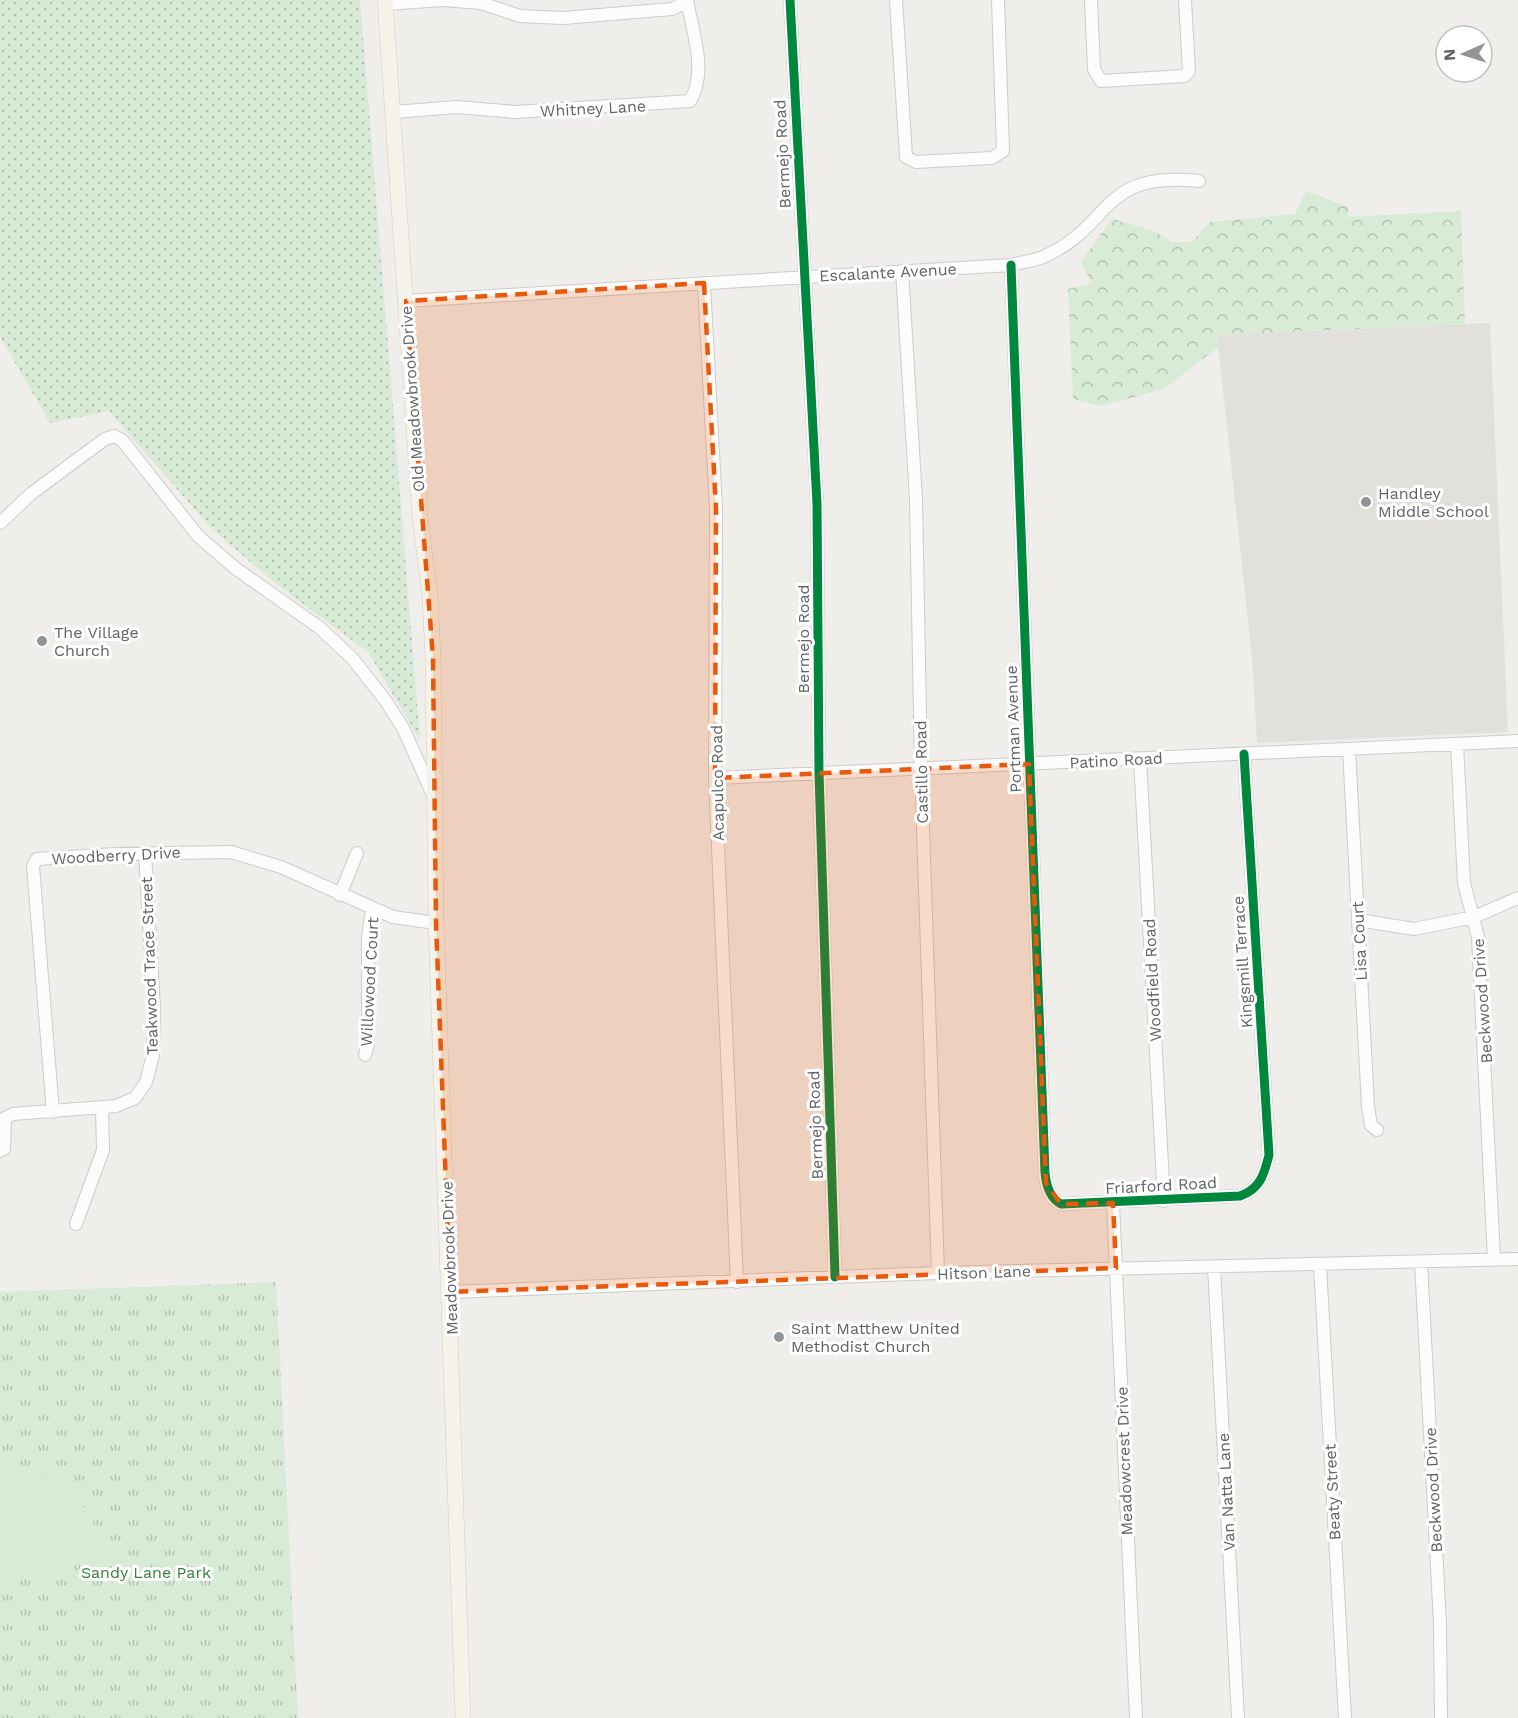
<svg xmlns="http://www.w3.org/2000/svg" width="1518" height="1718" font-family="'Work Sans',sans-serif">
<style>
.education{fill:#e2e0da}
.grass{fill:url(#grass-dots)}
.forest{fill:url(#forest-crowns)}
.park{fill:url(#park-tufts)}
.garden{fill:#d8ebd6}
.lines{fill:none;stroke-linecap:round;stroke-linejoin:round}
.minor-casing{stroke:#cbcccc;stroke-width:14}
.major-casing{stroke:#d7ceb8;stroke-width:16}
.minor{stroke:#fdfcfc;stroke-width:12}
.major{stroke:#f4f2e9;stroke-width:15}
.cycleway-casing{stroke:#fff;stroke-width:13}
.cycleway{stroke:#00873e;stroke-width:9}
.marked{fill:#e8590c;fill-opacity:0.2;stroke:#e8590c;stroke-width:4.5;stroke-dasharray:12 8;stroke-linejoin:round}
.poi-dot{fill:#919496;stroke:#fff;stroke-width:2}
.labels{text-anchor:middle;stroke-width:6;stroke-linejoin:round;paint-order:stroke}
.street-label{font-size:16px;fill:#5f6368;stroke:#fff}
.poi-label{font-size:16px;fill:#5f6368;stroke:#fff;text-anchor:start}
.park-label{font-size:16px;fill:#348238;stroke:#fff}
</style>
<defs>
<pattern id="grass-dots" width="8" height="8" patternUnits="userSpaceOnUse" patternTransform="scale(1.5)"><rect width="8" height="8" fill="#d8ebd6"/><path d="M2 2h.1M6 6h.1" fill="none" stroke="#b2c2b1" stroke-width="1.8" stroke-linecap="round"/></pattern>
<pattern id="forest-crowns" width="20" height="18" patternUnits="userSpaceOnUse" patternTransform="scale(1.5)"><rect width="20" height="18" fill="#d8ebd6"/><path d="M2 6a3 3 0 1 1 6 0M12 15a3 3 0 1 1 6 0" fill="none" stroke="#b2c2b1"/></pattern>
<pattern id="park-tufts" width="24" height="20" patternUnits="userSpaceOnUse" patternTransform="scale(1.5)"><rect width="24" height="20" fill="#d8ebd6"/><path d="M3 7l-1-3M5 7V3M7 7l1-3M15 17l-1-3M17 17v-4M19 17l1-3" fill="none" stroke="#b2c2b1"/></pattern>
</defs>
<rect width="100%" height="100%" fill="#efeeea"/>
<path class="education" d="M1490,323L1508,732L1257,743L1252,658L1217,335Z"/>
<path class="grass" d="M0,0H360L420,740L368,652L275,583L210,527L109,411L50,423L0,337Z"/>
<path class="forest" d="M1306,191L1349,207L1347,217L1461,211L1465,324L1217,335L1218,347L1164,389L1101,406L1073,399L1068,289L1092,283L1081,262L1112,219L1152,230L1172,242H1192L1210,222L1295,214Z"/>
<path class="park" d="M276,1282L298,1718H0V1292Z"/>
<path class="garden" d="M0,1461C53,1469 99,1503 103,1560L0,1581Z"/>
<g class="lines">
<defs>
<path id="minor" d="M790,0L817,504L819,773L835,1277
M896,0L906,157L916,162L992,158L1003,151L998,0
M1091,0L1094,69L1101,81L1185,76L1189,71L1185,0
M386,4L443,0L481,3L520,16L563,18L672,9L687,2
M393,112L457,107L515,112L690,101C708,72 692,30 687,0
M1011,265L1045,1172C1046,1184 1049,1198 1061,1204L1240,1196C1260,1189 1264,1175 1269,1155L1244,754
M902,271L916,499L921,769L938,1273
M704,283L716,509L715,778L737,1282
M406,301L1011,265C1022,262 1034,261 1043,257C1114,226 1099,170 1199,181
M0,523L32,493L105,439L114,436L122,440L198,536L235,568L320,628L352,658L385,700L403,728L433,795
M1457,744L1464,883L1478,937L1494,1259
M1349,749L1368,1107L1371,1125L1377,1130
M1140,759L1164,1201
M715,778L1518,741
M340,895L357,853
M1358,920L1414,929L1474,917L1518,898
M365,1055L368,1043V937L372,909
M53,1112L33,866L37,859L115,854L231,852L281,867L393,917L436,923
M0,1151L4,1149L5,1118L13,1114L116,1106L135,1098L146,1082L153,1055L154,1009L145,853
M1113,1203L1136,1718
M76,1224L103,1150L102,1108
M1421,1262L1440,1624L1441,1718
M1320,1265L1345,1718
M1214,1267L1238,1718
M450,1292L938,1273L1518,1259"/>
<path id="major" d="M385,0L420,517L430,597L433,658L436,923L463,1718"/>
</defs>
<use href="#minor" class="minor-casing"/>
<use href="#major" class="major-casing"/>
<use href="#minor" class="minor"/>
<use href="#major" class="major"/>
<defs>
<path id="cycleway" d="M790,0L817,504L819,773L835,1277
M1011,265L1045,1172C1046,1184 1049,1198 1061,1204L1240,1196C1260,1189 1264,1175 1269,1155L1244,754"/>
</defs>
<use href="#cycleway" class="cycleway-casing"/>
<use href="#cycleway" class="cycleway"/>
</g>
<path class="marked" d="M704,283L716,509L715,778L1029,764L1046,1183L1061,1204L1113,1203L1116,1268L450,1292L436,923L433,658L406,301Z"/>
<g class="poi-dot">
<circle cx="1366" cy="502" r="6"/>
<circle cx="42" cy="641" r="6"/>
<circle cx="779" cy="1337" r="6"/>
</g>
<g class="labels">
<g class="street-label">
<text transform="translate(593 108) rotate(-3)" y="6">Whitney Lane</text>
<text transform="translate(782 154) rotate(-93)" y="6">Bermejo Road</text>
<text transform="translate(888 272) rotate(-3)" y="6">Escalante Avenue</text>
<text transform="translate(412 399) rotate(-94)" y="6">Old Meadowbrook Drive</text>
<text transform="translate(803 639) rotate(-90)" y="6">Bermejo Road</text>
<text transform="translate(1013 729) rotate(-92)" y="6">Portman Avenue</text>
<text transform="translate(1116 760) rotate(-3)" y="6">Patino Road</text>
<text transform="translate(921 772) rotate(-91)" y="6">Castillo Road</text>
<text transform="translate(717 783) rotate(-91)" y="6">Acapulco Road</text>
<text transform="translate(116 855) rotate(-3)" y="6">Woodberry Drive</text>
<text transform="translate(1359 941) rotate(-93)" y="6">Lisa Court</text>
<text transform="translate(1242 962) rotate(-94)" y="6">Kingsmill Terrace</text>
<text transform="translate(149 966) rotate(-92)" y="6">Teakwood Trace Street</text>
<text transform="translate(1152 980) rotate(-93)" y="6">Woodfield Road</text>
<text transform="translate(369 982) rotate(-87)" y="6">Willowood Court</text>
<text transform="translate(1482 1001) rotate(-94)" y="6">Beckwood Drive</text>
<text transform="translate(815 1125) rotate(-92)" y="6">Bermejo Road</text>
<text transform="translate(1161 1185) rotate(-3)" y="6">Friarford Road</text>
<text transform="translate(449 1258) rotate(-92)" y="6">Meadowbrook Drive</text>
<text transform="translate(984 1272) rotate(-2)" y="6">Hitson Lane</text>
<text transform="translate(1124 1461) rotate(-92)" y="6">Meadowcrest Drive</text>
<text transform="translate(1433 1490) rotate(-93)" y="6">Beckwood Drive</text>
<text transform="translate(1226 1492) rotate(-93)" y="6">Van Natta Lane</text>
<text transform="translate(1332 1492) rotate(-93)" y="6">Beaty Street</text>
</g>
<g class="poi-label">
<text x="1378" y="499">Handley<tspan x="1378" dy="18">Middle School</tspan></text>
<text x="54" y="638">The Village<tspan x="54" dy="18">Church</tspan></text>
<text x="791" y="1334">Saint Matthew United<tspan x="791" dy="18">Methodist Church</tspan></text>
</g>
<g class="park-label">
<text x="146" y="1578">Sandy Lane Park</text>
</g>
</g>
<g transform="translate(1464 54) rotate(267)"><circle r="28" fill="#ffffff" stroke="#bfc1c3" stroke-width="1.5"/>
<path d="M0-4.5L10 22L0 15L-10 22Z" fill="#919496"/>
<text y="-9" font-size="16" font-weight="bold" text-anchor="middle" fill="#5f6368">N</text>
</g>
</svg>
